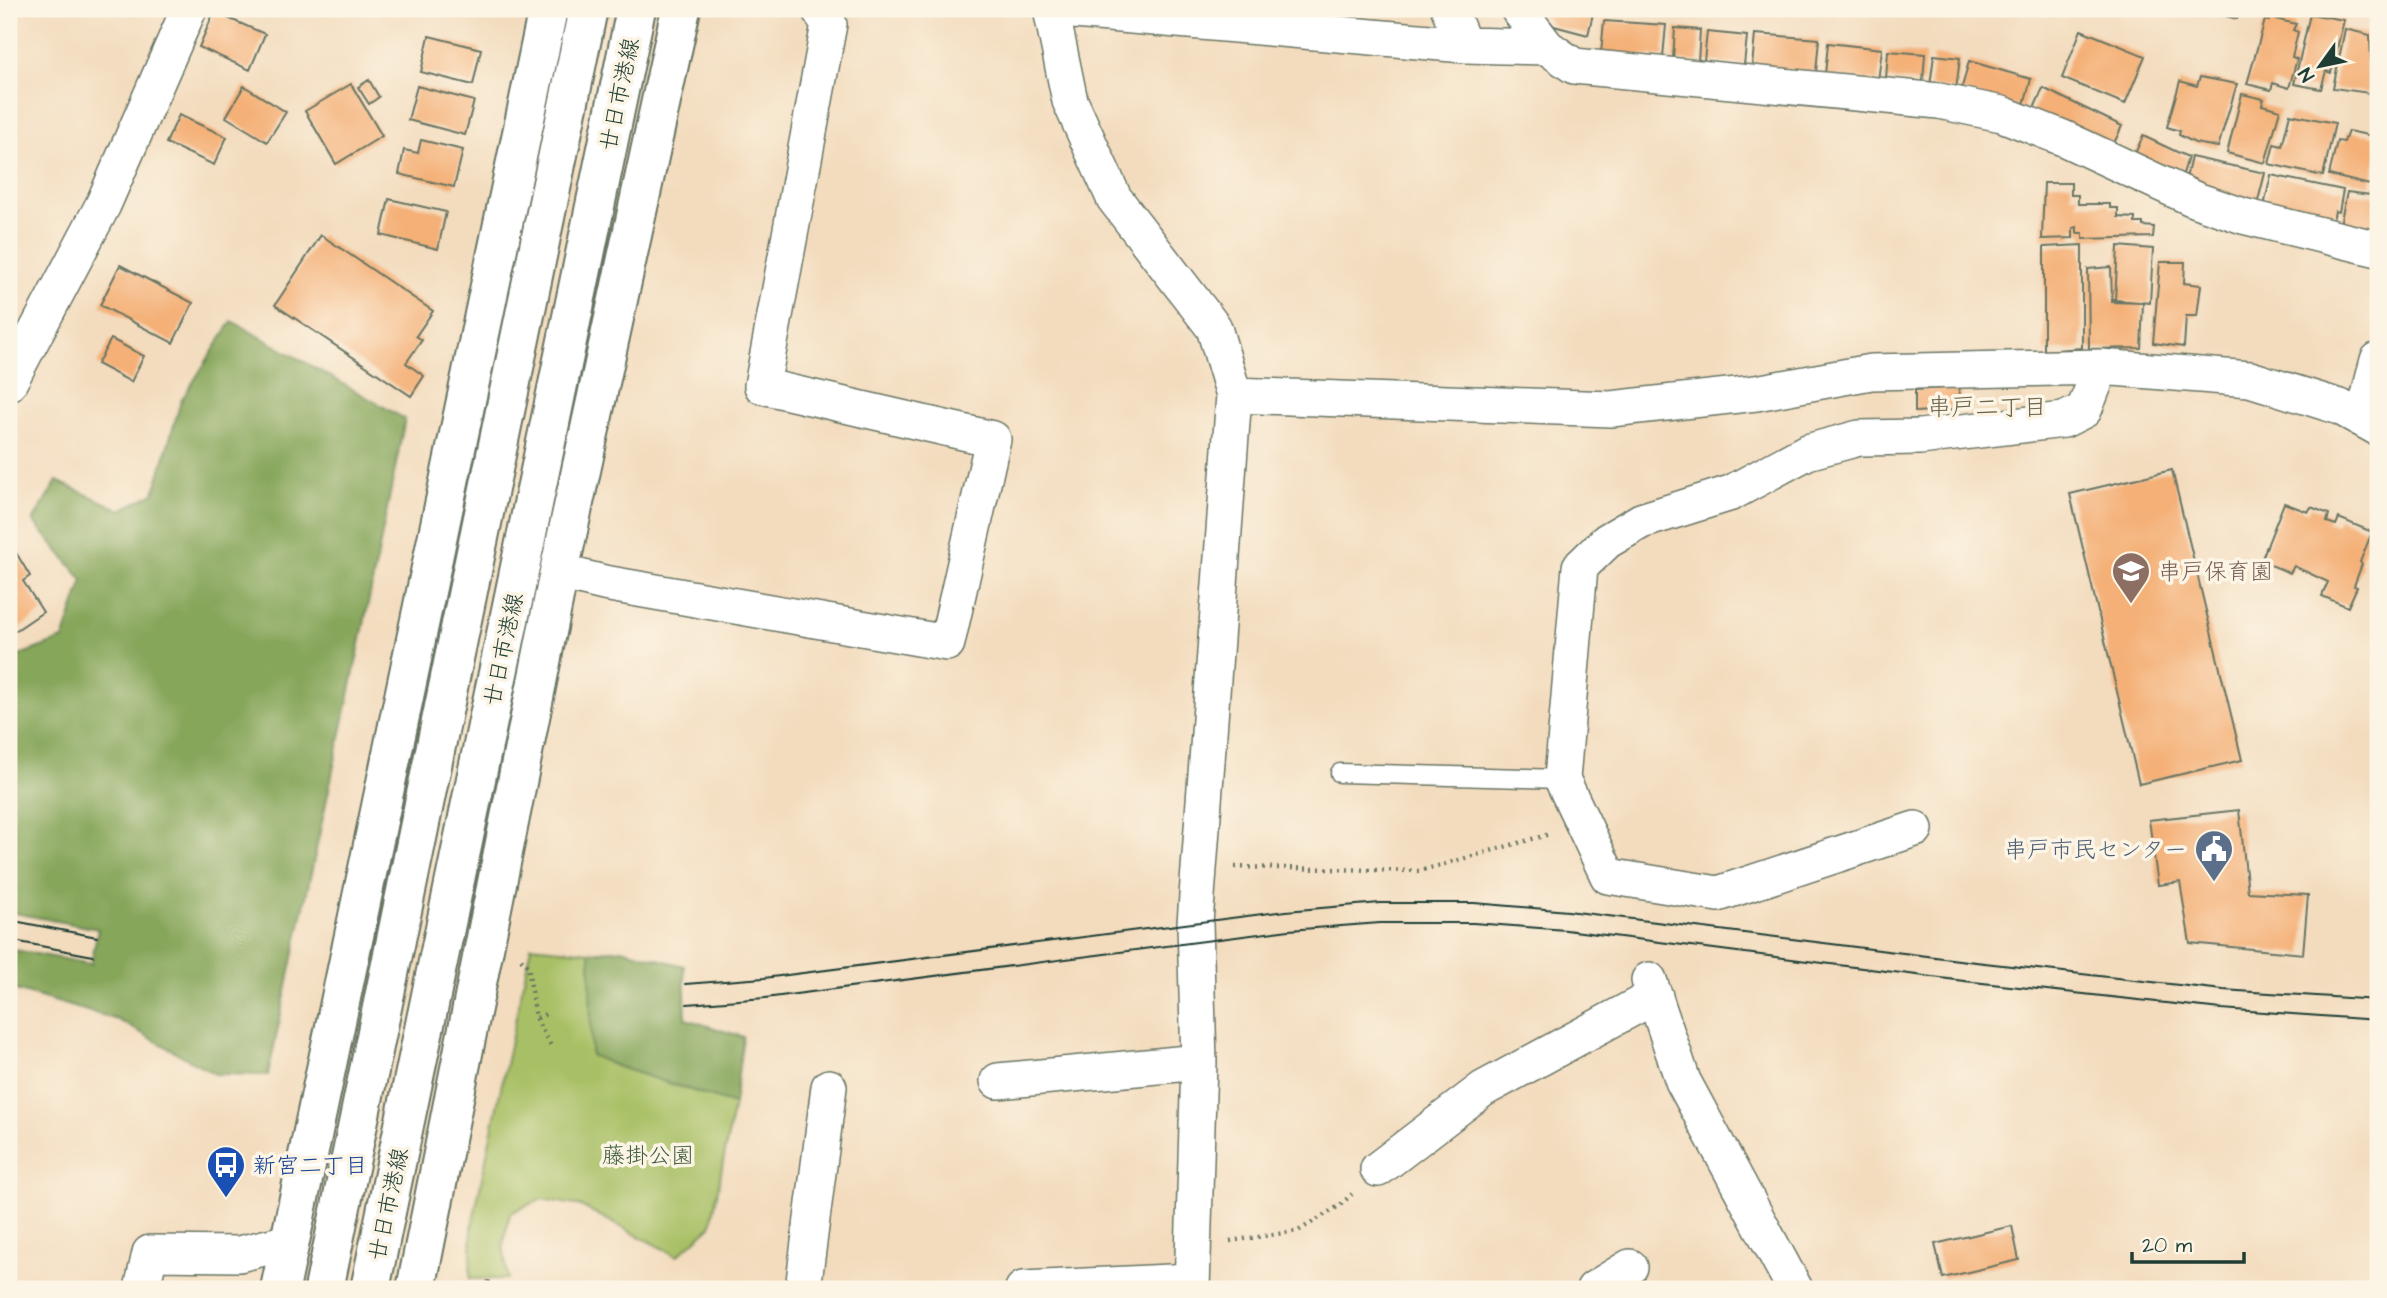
<svg xmlns="http://www.w3.org/2000/svg" width="2387" height="1298" font-family="'Architects Daughter','Klee One',sans-serif">
<style>
.green{fill:#a8c065;stroke:#647e4c;stroke-width:2}
.forest{fill:#86a65a;stroke:#527247;stroke-width:2}
.building{fill:#f4b077}
.lines{fill:none;stroke-linecap:round;stroke-linejoin:round}
.service-casing{stroke:#697564;stroke-width:21}
.minor-casing{stroke:#697564;stroke-width:38}
.secondary-casing{stroke:#697564;stroke-width:42}
.path{stroke:#697564;stroke-width:4.5;stroke-dasharray:2 5;stroke-linecap:butt}
.service{stroke:#fff;stroke-width:18}
.minor{stroke:#fff;stroke-width:35}
.secondary{stroke:#fff;stroke-width:38}
.tram{stroke:#1f3d34;stroke-width:2}
.labels{text-anchor:middle;stroke-width:7;stroke-linejoin:round;paint-order:stroke}
.street-label{font-size:23px;fill:#1f3d34;stroke:#fcf5e5}
.education-label{font-size:23px;fill:#785e54;stroke:#fcf5e5;text-anchor:start}
.service-label{font-size:23px;fill:#4e5e75;stroke:#fcf5e5;text-anchor:end}
.park-label{font-size:23px;fill:#415e40;stroke:#fcf5e5}
.transit-label{font-size:23px;fill:#164399;stroke:#fcf5e5;text-anchor:start}
.neighbourhood-label{font-size:24px;fill:#6a654b;stroke:#fcf5e5}
</style>
<rect width="100%" height="100%" fill="#fcf5e5"/>
<filter id="ink" filterUnits="userSpaceOnUse"><feTurbulence type="fractalNoise" baseFrequency=".0143" numOctaves="2"/><feDisplacementMap in="SourceGraphic" scale="14" xChannelSelector="R" yChannelSelector="G"/><feConvolveMatrix kernelMatrix="1 2 1 2 8 2 1 2 1" color-interpolation-filters="sRGB"/></filter>
<filter id="wash" filterUnits="userSpaceOnUse"><feTurbulence type="fractalNoise" baseFrequency=".00686" numOctaves="4" result="noise"/><feDisplacementMap in="SourceGraphic" scale="28" xChannelSelector="R" yChannelSelector="G"/><feGaussianBlur stdDeviation="1.57" result="paint"/><feColorMatrix in="noise" values="0 0 0 0 0 0 0 0 0 0 0 0 0 0 0 0 0 1.4 0 .05"/><feComposite in="paint" operator="in"/></filter>
<g filter="url(#wash)">
<rect width="100%" height="100%" fill="#f3dcbe"/>
<path class="green" d="M531,946L590,952L592,1055L616,1066L734,1104L711,1226L677,1256L581,1206L541,1199L510,1213L503,1245L508,1279H470L472,1225Z"/>
<path class="forest" d="M232,321L405,419L361,639L268,1075L215,1074L118,1020L9,988V949L91,964L98,929L9,912V659L63,639L83,580L33,521L57,481L121,510L154,493L181,401Z
M622,949L684,966L686,1019L743,1037L734,1104L616,1066L591,1055L590,952Z"/>
<g id="blocks">
<path class="building" d="M1538,9H1594L1588,35L1554,26Z
M2200,9H2240L2237,19Z
M214,12L265,34L250,70L199,47Z
M2310,14L2344,20L2331,73L2326,71L2321,89L2294,84Z
M2271,18L2296,24L2293,30L2298,32L2292,57L2297,59L2289,88L2273,83L2271,90L2247,84L2265,20L2269,21Z
M1604,21L1666,25L1663,57L1601,53Z
M1675,28L1700,30L1698,62L1673,60Z
M2345,29L2370,35L2372,88L2369,93L2333,88Z
M2081,30L2145,56L2125,104L2062,78Z
M1707,32L1747,36L1744,65L1704,61Z
M1755,34L1819,39L1816,72L1752,67Z
M429,36L481,49L473,85L421,72Z
M1828,43L1882,49L1878,81L1825,75Z
M1888,51L1925,54L1923,82L1886,79Z
M1934,55L1960,58L1956,90L1930,86Z
M1969,61L2031,79L2023,108L1961,91Z
M2200,77L2237,84L2218,147L2195,143L2179,135L2180,131L2167,127L2180,81L2197,86Z
M369,80L379,97L369,104L358,87Z
M351,84L382,136L336,164L305,111Z
M244,86L286,112L267,142L226,117Z
M417,86L474,101L465,135L408,120Z
M2043,88L2122,126L2110,152L2031,115Z
M2242,94L2264,99L2262,105L2280,110L2265,163L2227,153Z
M2290,114L2335,123L2323,176L2269,164L2274,144L2282,146Z
M179,115L227,137L214,165L166,143Z
M2348,131L2378,137V154L2370,185L2329,175L2337,141L2344,142Z
M2143,136L2188,157L2180,184L2132,160Z
M421,140L463,150L454,187L399,174L404,150L418,153Z
M2191,157L2265,173L2256,209L2184,187Z
M2271,175L2343,190L2339,212L2335,211L2332,226L2263,211Z
M2044,183H2071V195H2078V204H2110V208H2118V217L2135,218V223H2143V226L2154,227L2153,237L2083,239V233H2077V227L2073,228V238L2042,239Z
M2347,192L2378,196V236L2339,229Z
M389,199L446,212L438,249L381,235Z
M321,235L433,311L416,336L422,340L406,363L424,376L411,396L275,305Z
M2082,245V348L2044,351V247Z
M2118,246L2153,249L2150,303L2115,300Z
M2160,262H2185L2184,283L2201,285L2197,316H2186L2184,347L2153,343Z
M120,265L193,303L173,343L100,305Z
M2111,267L2112,302L2143,303L2141,348L2089,349L2088,269Z
M111,339L144,356L131,382L97,364Z
M1958,387L1963,404H1960V409L1915,412V390Z
M2172,470L2242,760L2139,784L2070,494Z
M2284,503L2308,512L2311,507L2329,514L2327,522L2336,525L2339,518L2372,532L2360,562L2362,564L2354,586L2357,587L2348,607L2322,596L2328,582L2294,566L2290,573L2261,561Z
M9,541L30,576L23,581L43,612L15,631L9,622Z
M2239,810L2248,892L2308,895L2303,954L2190,943L2180,882L2158,885L2149,820Z
M2012,1226L2019,1260L1943,1278L1935,1244Z"/>
</g>
</g>
<g filter="url(#ink)">
<use href="#blocks" fill-opacity="0" stroke="#697564" stroke-width="2"/>
<g class="lines">
<defs>
<path id="service" d="M1340,773L1562,779"/>
<path id="minor" d="M1051,9L1070,101L1114,198L1214,328L1234,395L1195,923L1199,1062L1192,1289
M1051,9L1464,45L1547,47
M1449,9L1464,45
M1518,9L1547,47L1574,66L1939,101L2002,114L2063,138L2196,200L2243,216L2378,249
M9,383L103,205L189,9
M1234,395L1611,409L1756,393L1871,372L2101,367L2250,379L2340,407L2378,428
M2363,419L2378,360
M559,572L604,583L947,643L993,439L762,386L829,24L819,9
M1915,829L1718,894L1608,876L1562,779L1580,567L1607,541L1641,521L1731,493L1807,452L1859,438L1920,437L2064,420L2084,410L2101,367
M1649,980L1683,1081L1795,1289
M998,1081L1199,1062
M1378,1169L1483,1089L1655,996
M142,1289L150,1253L239,1254L289,1242
M803,1289L829,1087
M1023,1289L1191,1281
M1594,1289L1630,1267"/>
<path id="secondary" d="M280,1289L548,9
M324,1289L588,9
M370,1289L636,9
M416,1289L559,572L681,9"/>
</defs>
<use href="#service" class="service-casing"/>
<use href="#minor" class="minor-casing"/>
<use href="#secondary" class="secondary-casing"/>
<path class="path" d="M1235,867L1420,871L1550,834
M521,959L528,966L536,1019L552,1048
M537,1018L548,1013
M1230,1241L1298,1231L1339,1206L1352,1194
M487,1289L489,1280"/>
<use href="#service" class="service"/>
<use href="#minor" class="minor"/>
<use href="#secondary" class="secondary"/>
<path class="tram" d="M9,920L97,937
M9,940L93,956
M685,984L764,978L1286,911L1380,903H1474L1568,911L1967,961L2223,990L2378,1000
M687,1004L765,998L1289,930L1380,923H1473L1566,930L1964,981L2221,1009L2378,1020"/>
</g>
</g>
<defs>
<symbol id="school-pin" viewBox="-11 -11 22 30"><path d="M0 17L-7.5 6A9.5 9.5 0 1 1 7.5 6Z" fill="#8d6e63" stroke="#fcf5e5"/><path d="M0-5L7-2L0 1L-7-2ZM-4 1L0 2.5L4 1V4Q0 6-4 4Z" fill="#fff"/></symbol>
<symbol id="civic-pin" viewBox="-11 -11 22 30"><path d="M0 17L-7.5 6A9.5 9.5 0 1 1 7.5 6Z" fill="#5c6f8a" stroke="#fcf5e5"/><path d="M-.6-6.5H3V-4.5H.6V-3L4-1V1h2V6H-6V1h2V-1L-.6-3ZM-1.2 2.5V6h2.4V2.5Z" fill="#fff"/></symbol>
<symbol id="bus-pin" viewBox="-11 -11 22 30"><path d="M0 17L-7.5 6A9.5 9.5 0 1 1 7.5 6Z" fill="#1a4fb4" stroke="#fcf5e5"/><path d="M-5-6H5V4H4V6H2V4H-2V6H-4V4H-5ZM-3.5-4V0h7V-4ZM-3.5 1.2v1.5H-2V1.2ZM2 1.2v1.5H3.5V1.2Z" fill="#fff"/></symbol>
</defs>
<g fill-rule="evenodd">
<use href="#school-pin" x="2109" y="549" width="44" height="60"/>
<use href="#civic-pin" x="2192" y="827" width="44" height="60"/>
<use href="#bus-pin" x="204" y="1143" width="44" height="60"/>
</g>
<g class="labels">
<g class="street-label">
<text transform="translate(619 94) rotate(-78)" y="8">廿日市港線</text>
<text transform="translate(503 649) rotate(-78)" y="8">廿日市港線</text>
<text transform="translate(388 1204) rotate(-78)" y="8">廿日市港線</text>
</g>
<g class="education-label">
<text x="2158" y="579">串戸保育園</text>
</g>
<g class="service-label">
<text x="2187" y="857">串戸市民センター</text>
</g>
<g class="park-label">
<text x="648" y="1163">藤掛公園</text>
</g>
<g class="transit-label">
<text x="253" y="1173">新宮二丁目</text>
</g>
<g class="neighbourhood-label">
<text x="1987" y="415">串戸二丁目</text>
</g>
</g>
<rect width="2387" height="1298" fill="none" stroke="#fcf5e5" stroke-width="35"/>
<g transform="translate(2320 66) rotate(237)" stroke="#fcf5e5" stroke-width="5" paint-order="stroke">
<path d="M0-5L12 26L0 18L-12 26Z" fill="#1f3d34"/>
<text y="-10" font-size="19" font-weight="bold" text-anchor="middle" fill="#1f3d34">N</text>
</g>
<path d="M2132 1252v10h112v-10" fill="none" stroke="#1f3d34" stroke-width="3.5"/>
<text x="2142" y="1252" font-size="21" fill="#1f3d34" stroke="#fcf5e5" stroke-width="5" paint-order="stroke">20 m</text>
</svg>
